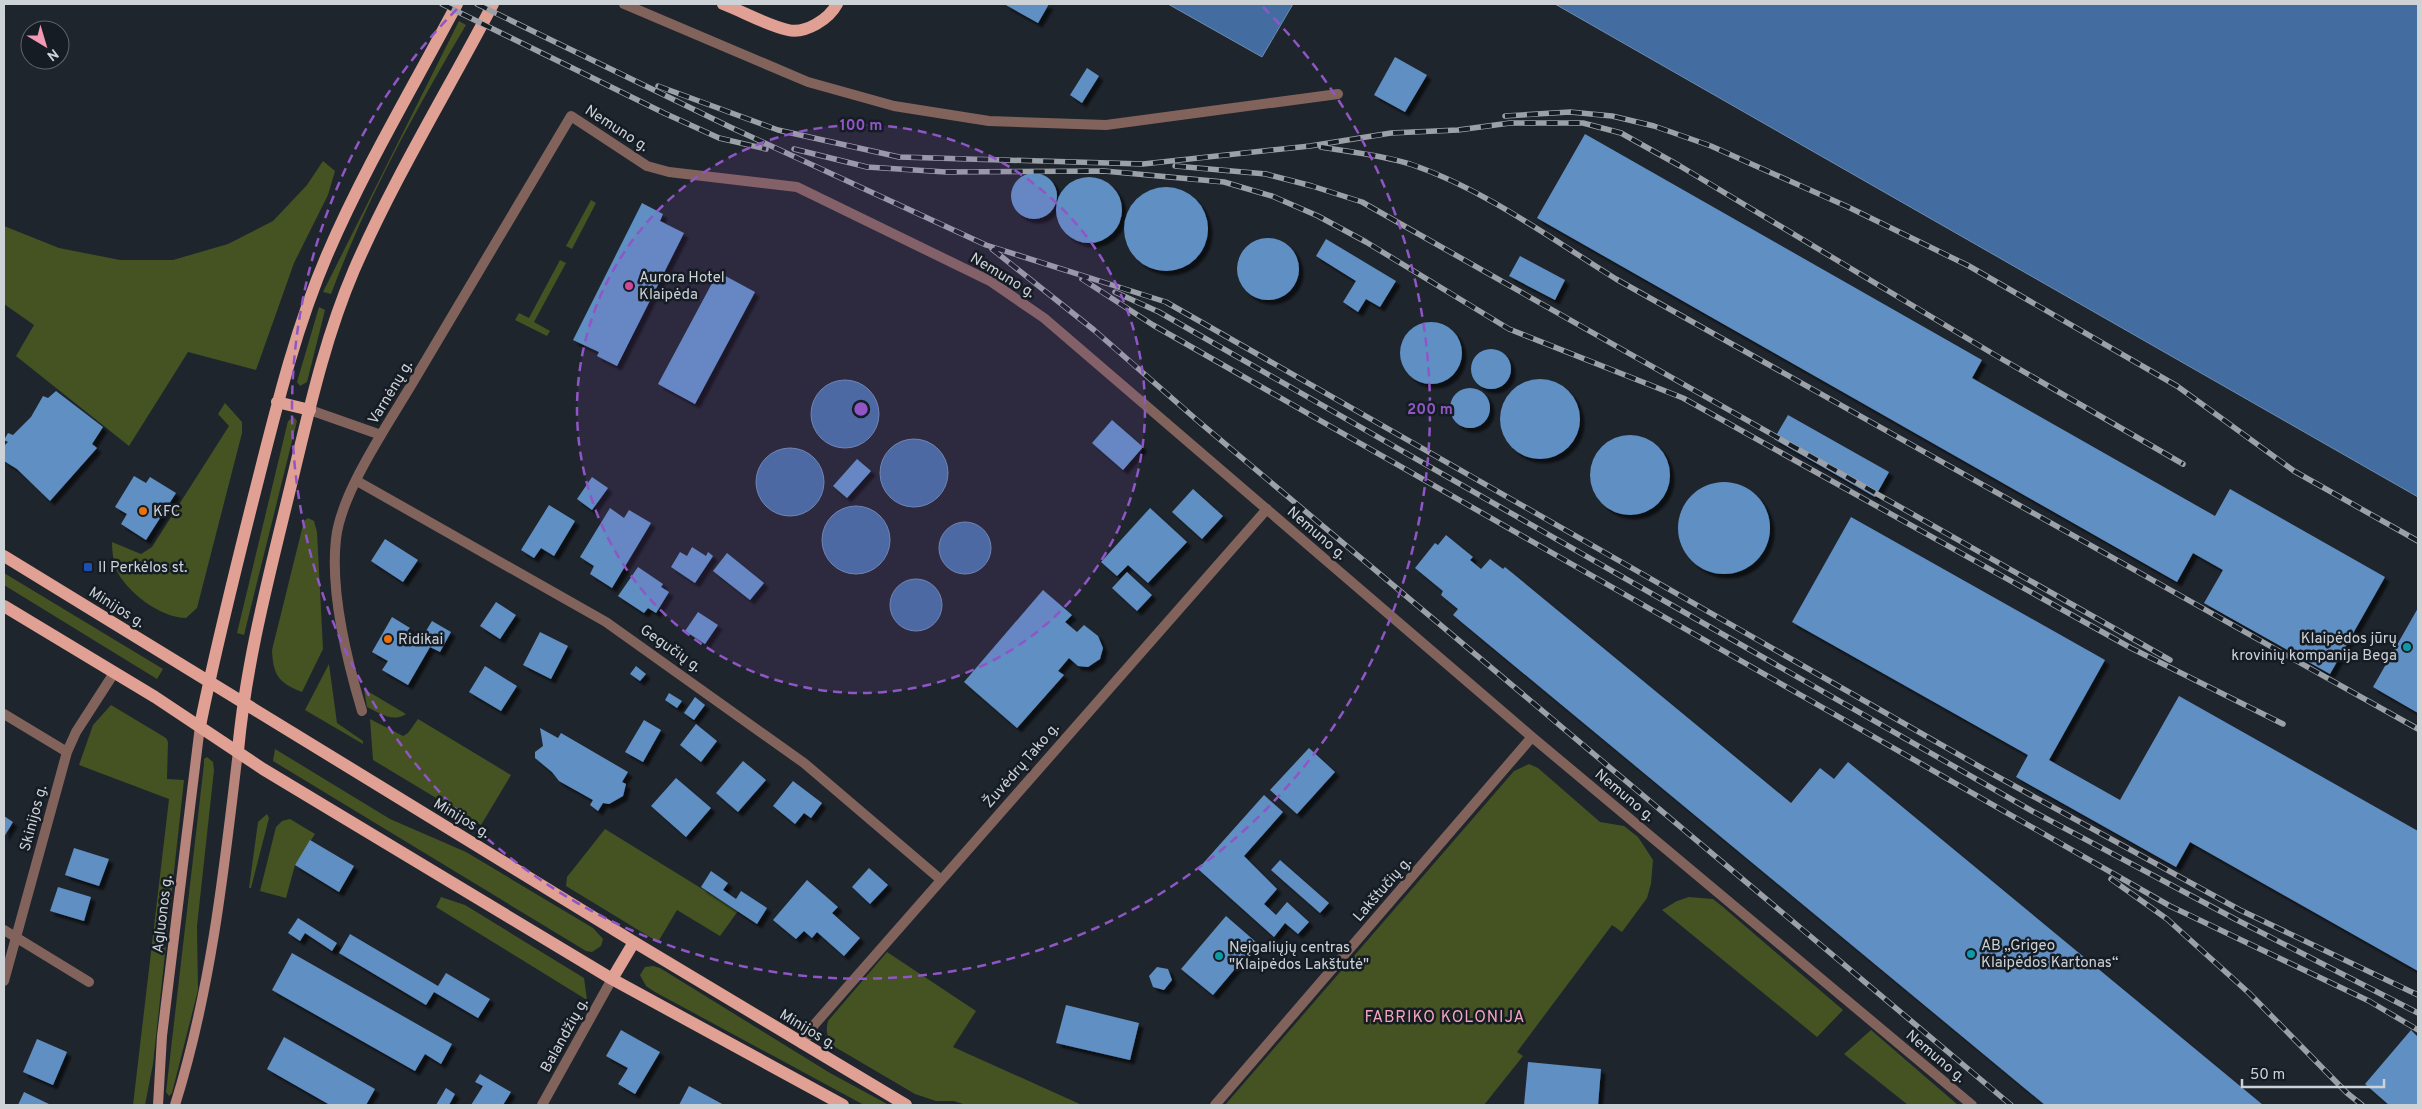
<svg xmlns="http://www.w3.org/2000/svg" width="2422" height="1109" font-family="Overpass,sans-serif">
<style>
.green{fill:#455222}
.water{fill:#436da0;stroke:#6c8bb0}
.building{fill:#608fc3;filter:url(#shadow)}
.lines{fill:none;stroke-linecap:round;stroke-linejoin:round}
.minor{stroke:#82635c;stroke-width:10}
.secondary{stroke:#b7857b;stroke-width:10}
.primary{stroke:#e0a093;stroke-width:12}
.rail-casing{stroke:#9ca1a7;stroke-width:5.5}
.rail{stroke:#151c24;stroke-width:4;stroke-dasharray:11;stroke-linecap:butt}
.ring{fill:none;stroke:#9056c5;stroke-width:2.5;stroke-dasharray:9 6}
.hotel-dot{fill:#d1479c;stroke:#151c24;stroke-width:2}
.food-dot{fill:#e8710a;stroke:#151c24;stroke-width:2}
.transit-dot{fill:#1a4fb4;stroke:#151c24;stroke-width:2}
.culture-dot{fill:#0f9aa8;stroke:#151c24;stroke-width:2}
.labels{text-anchor:middle;stroke-width:5;stroke-linejoin:round;paint-order:stroke}
.street-label{font-size:15px;fill:#cdd2d7;stroke:#151c24}
.poi-label{font-size:15px;fill:#cdd2d7;stroke:#151c24;text-anchor:start}
.neighbourhood-label{font-size:16px;letter-spacing:1px;fill:#f6a5bc;stroke:#151c24}
.centre{fill:#9056c5;stroke:#151c24;stroke-width:2.5}
.ring-label{font-size:15px;text-anchor:middle;font-weight:bold;fill:#9056c5;stroke:#151c24;stroke-width:5;stroke-linejoin:round;paint-order:stroke}
</style>
<defs>
<filter id="shadow"><feDropShadow dx="4.5" dy="4.5" stdDeviation="1" flood-color="#0009"/></filter>
</defs>
<rect width="100%" height="100%" fill="#1f252d"/>
<path class="green" d="M459,21L466,25C415,111 366,200 331,294L323,292Z
M323,161L335,171L328,195L294,263L256,370L188,352L129,446L16,356L34,325L4,304V226L59,248L120,260H173L228,244L273,221L307,185Z
M591,200L596,203L572,249L566,246Z
M560,260L566,263L534,322L550,331L547,336L515,320L519,313L529,318Z
M319,307L325,310L307,382L300,386L297,382Z
M225,403L242,422V433L197,608L186,618C161,618 126,592 116,569C113,560 112,551 112,542L141,554L152,547L229,426L218,414Z
M294,417L297,421L244,635L237,633L288,421Z
M308,518L314,521L317,532L323,649L302,692C278,683 273,674 272,650L304,521Z
M4,573L163,669L157,679L4,585Z
M329,664L337,723L363,741V744L305,710Z
M364,689L406,714C392,723 380,713 367,707Z
M111,705L166,738L168,742L167,779L184,780L153,1064L145,1105H133L169,799L79,765L93,725Z
M370,719L403,736L408,733L418,719L511,775L481,825L373,760Z
M275,749L390,819L466,852L593,928L603,939L601,946L592,952L586,951L273,761Z
M207,757L213,762L214,770L197,926L198,990L172,1093L169,1096L166,1092L204,764V759Z
M1529,764L1538,768L1600,822L1624,826L1638,837L1653,860L1651,884L1647,898L1622,932L1612,925L1517,1052L1523,1056L1484,1105H1225L1514,771Z
M267,814L269,818L251,888H249L258,822Z
M290,819L315,834L295,865L286,898L260,891L276,827L282,821Z
M605,829L738,911L720,936L677,910L658,942L566,886L567,877Z
M441,897L465,905L584,978L587,1000L436,907Z
M1689,897L1713,899L1723,907L1843,1010L1817,1037L1662,910L1677,901Z
M887,952L976,1011L953,1047L1082,1105H966L954,1101H936L915,1094L835,1047C828,1039 825,1032 828,1021Z
M653,966L660,968L830,1073L889,1105H864L655,992L646,986L640,975L645,967Z
M1871,1030L1958,1105H1908L1844,1054Z"/>
<path class="water" d="M1168,4H1293L1262,57Z
M1555,4H2418V497Z
M811 414a34 34 0 1 1 68 0a34 34 0 1 1-68 0Z
M880 473a34 34 0 1 1 68 0a34 34 0 1 1-68 0Z
M756 482a34 34 0 1 1 68 0a34 34 0 1 1-68 0Z
M822 540a34 34 0 1 1 68 0a34 34 0 1 1-68 0Z
M939 548a26 26 0 1 1 52 0a26 26 0 1 1-52 0Z
M890 605a26 26 0 1 1 52 0a26 26 0 1 1-52 0Z"/>
<path class="building" d="M1004,4H1049L1038,23Z
M1395,57L1427,75L1405,112L1374,95Z
M1087,68L1099,76L1082,103L1070,95Z
M1585,134L1982,360L1972,378L2215,516L2230,489L2385,577L2330,674L2204,603L2223,570L2193,553L2177,582L1537,218Z
M1011 196a23 23 0 1 1 46 0a23 23 0 1 1-46 0Z
M1056 210a33 33 0 1 1 66 0a33 33 0 1 1-66 0Z
M1124 229a42 42 0 1 1 84 0a42 42 0 1 1-84 0Z
M642,203L663,214L660,221L684,233L617,366L597,356L599,352L573,340Z
M1237 269a31 31 0 1 1 62 0a31 31 0 1 1-62 0Z
M1326,239L1396,281L1380,307L1366,299L1358,312L1343,302L1356,281L1316,256Z
M1520,256L1565,280L1555,300L1509,276Z
M718,272L755,292L695,404L658,384Z
M1400 353a31 31 0 1 1 62 0a31 31 0 1 1-62 0Z
M1471 369a20 20 0 1 1 40 0a20 20 0 1 1-40 0Z
M1500 419a40 40 0 1 1 80 0a40 40 0 1 1-80 0Z
M1450 408a20 20 0 1 1 40 0a20 20 0 1 1-40 0Z
M56,391L103,427L92,444L97,448L50,501L17,469L4,461V446L8,442L4,440L8,433L13,435L31,417L43,396L48,398Z
M1788,415L1889,472L1875,497L1774,439Z
M1112,420L1143,447L1123,470L1092,443Z
M1590 475a40 40 0 1 1 80 0a40 40 0 1 1-80 0Z
M857,459L871,471L847,498L833,486Z
M134,476L146,483L150,477L176,493L146,540L121,524L127,514L115,507Z
M592,477L608,488L592,510L577,499Z
M1678 528a46 46 0 1 1 92 0a46 46 0 1 1-92 0Z
M1193,489L1223,516L1202,539L1172,512Z
M549,505L575,521L554,556L541,548L534,558L521,550Z
M610,508L624,518L629,510L651,523L612,588L590,574L594,566L580,557Z
M1150,508L1187,542L1148,583L1128,565L1117,576L1101,562Z
M1851,517L2105,660L2049,760L2120,800L2179,696L2418,831V971L2190,842L2176,867L2016,777L2028,755L1792,622Z
M1446,535L1473,557L1470,560L1481,569L1490,559L1503,569L1505,567L1791,803L1820,768L1834,779L1848,762L2263,1105H2045L1453,615L1458,609L1441,595L1443,591L1415,568L1435,543L1438,545Z
M385,539L418,560L403,582L371,561Z
M692,547L706,556L708,552L713,556L695,583L671,567L680,552L687,556Z
M727,553L764,583L750,600L713,571Z
M638,567L663,584L661,587L669,592L656,613L648,608L644,613L618,596Z
M1127,572L1152,595L1137,611L1112,588Z
M1043,590L1072,615L1065,622L1077,632L1084,625L1098,636L1103,648L1100,659L1088,667L1078,666L1069,658L1058,671L1064,675L1017,728L964,682Z
M496,602L516,615L500,639L480,626Z
M2418,608V713L2373,687Z
M698,612L718,625L705,644L685,631Z
M392,617L410,628L407,631L421,639L432,621L451,632L440,652L430,647L408,685L382,670L388,661L372,652Z
M540,632L568,646L551,679L523,665Z
M485,666L517,686L501,711L469,692Z
M636,666L646,674L640,681L630,674Z
M669,693L682,701L677,708L665,700Z
M695,697L705,705L694,720L684,713Z
M644,720L661,730L643,762L625,752Z
M696,724L717,741L701,762L680,745Z
M540,728L558,738L561,733L628,772L622,782L626,784L623,796L609,804L603,803L598,811L590,805L593,800L559,781L552,772L535,758V752L543,746Z
M1309,748L1335,772L1297,814L1270,790Z
M743,761L766,780L738,812L716,793Z
M676,778L711,808L686,837L651,806Z
M793,781L822,803L811,818L804,813L795,824L773,806Z
M1264,795L1283,812L1244,856L1277,889L1264,904L1276,915L1287,902L1309,922L1298,934L1285,923L1274,937L1198,869Z
M4,816L13,822L4,837Z
M310,840L354,866L339,892L295,865Z
M74,848L109,859L99,886L65,875Z
M1280,860L1329,903L1320,913L1271,870Z
M869,868L888,885L870,904L852,887Z
M711,871L728,883L723,890L736,899L741,891L767,908L757,924L701,887Z
M807,880L838,907L832,913L860,938L844,956L817,932L812,938L804,931L796,939L773,920Z
M58,887L91,897L84,921L50,911Z
M1226,916L1257,943L1213,995L1181,969Z
M298,918L337,943L332,951L305,933L300,941L288,933Z
M350,934L438,986L446,973L490,999L478,1018L434,992L426,1005L339,953Z
M292,953L452,1044L441,1064L425,1054L415,1071L272,990Z
M1157,967L1168,969L1172,980L1164,990L1153,987L1149,976Z
M1066,1005L1139,1023L1130,1060L1056,1043Z
M621,1030L660,1052L635,1094L618,1084L628,1068L606,1056Z
M2411,1030L2418,1037V1105H2389L2365,1084Z
M284,1037L375,1089L366,1105H330L267,1069Z
M37,1039L67,1052L53,1085L23,1072Z
M1528,1062L1601,1069L1598,1105H1524Z
M480,1074L511,1092L503,1105H471L483,1086L475,1082Z
M689,1086L724,1105H679Z
M446,1088L455,1094L449,1105H436Z
M24,1092L51,1105H18Z"/>
<g class="lines">
<path class="minor" d="M624,4L808,82L894,106L989,121L1106,125L1338,94
M310,410L381,435
M357,481L606,622L804,763L940,879
M362,711C347,661 330,591 336,539C341,491 391,420 416,377C468,290 519,203 571,116L647,166L669,172L797,187L990,281L1044,318L1532,737L1972,1105
M4,714L67,752
M4,930L89,982
M4,981L67,752L76,732L114,673
M802,1044L814,1025L1267,509
M542,1105L612,979
M1215,1105L1532,737"/>
<path class="secondary" d="M158,1105L162,1036L200,726
M175,1105C211,990 224,871 238,751"/>
<path class="primary" d="M723,4C744,12 766,25 788,30C806,34 829,19 837,4
M277,402L310,410
M4,556L634,942L906,1105
M4,606L155,697L263,769L612,979L843,1105
M200,726C216,646 236,567 256,488C276,409 295,330 327,255C364,169 413,87 457,4
M238,751C246,662 269,576 290,489C308,415 324,340 354,270C394,178 447,92 493,4
M612,979L634,942"/>
<defs>
<path id="rail" d="M442,4L664,113L719,138L766,149
M477,4L730,127L986,245L1166,302L1989,772L2240,910L2418,995
M658,86L778,130L899,157L1143,164L1310,146L1391,133L1458,130L1510,123H1583L1621,133L1680,166L1995,355L2183,464
M1505,116L1570,112L1612,116L1654,126L1711,146L1846,206L1969,266L2177,386L2294,471L2418,541
M1321,147C1351,152 1381,155 1410,164C1484,189 1550,238 1616,279L2418,729
M794,149L867,167L946,172L1104,171L1224,182L1272,196L1318,216L1366,242L1509,329L1683,398L2131,648L2283,724
M1175,166L1266,174L1312,186L1362,202L2170,660
M992,249L1094,330L1198,421L2011,1105
M1082,279L1153,325L2170,906L2369,1001L2418,1030
M1115,292L1159,312L2032,811L2235,919L2418,1013
M2111,879L2167,919L2249,993L2347,1093L2362,1105"/>
</defs>
<use href="#rail" class="rail-casing"/>
<use href="#rail" class="rail"/>
</g>
<circle cx="861" cy="409" r="284" fill="#9056c5" fill-opacity=".12"/>
<g class="ring">
<circle cx="861" cy="409" r="284"/>
<path d="M1263 7A569 569 0 1 1 459 7"/>
</g>
<circle class="hotel-dot" cx="629" cy="286" r="5"/>
<g class="food-dot">
<circle cx="143" cy="511" r="5"/>
<circle cx="388" cy="639" r="5"/>
</g>
<rect class="transit-dot" x="83" y="562" width="10" height="10" rx="2.5"/>
<g class="culture-dot">
<circle cx="2407" cy="647" r="5"/>
<circle cx="1971" cy="954" r="5"/>
<circle cx="1219" cy="956" r="5"/>
</g>
<g class="labels">
<g class="street-label">
<text transform="translate(617 128) rotate(33)" y="5">Nemuno g.</text>
<text transform="translate(1003 275) rotate(31)" y="5">Nemuno g.</text>
<text transform="translate(390 392) rotate(-59)" y="5">Varnėnų g.</text>
<text transform="translate(1317 533) rotate(41)" y="5">Nemuno g.</text>
<text transform="translate(117 607) rotate(32)" y="5">Minijos g.</text>
<text transform="translate(671 648) rotate(35)" y="5">Gegučių g.</text>
<text transform="translate(1021 765) rotate(-49)" y="5">Žuvėdrų Tako g.</text>
<text transform="translate(1625 795) rotate(40)" y="5">Nemuno g.</text>
<text transform="translate(33 818) rotate(-75)" y="5">Skinijos g.</text>
<text transform="translate(462 818) rotate(31)" y="5">Minijos g.</text>
<text transform="translate(1382 889) rotate(-49)" y="5">Lakštučių g.</text>
<text transform="translate(162 914) rotate(-83)" y="5">Agluonos g.</text>
<text transform="translate(808 1029) rotate(31)" y="5">Minijos g.</text>
<text transform="translate(564 1035) rotate(-61)" y="5">Balandžių g.</text>
<text transform="translate(1936 1056) rotate(40)" y="5">Nemuno g.</text>
</g>
<g class="poi-label">
<text x="639" y="282">Aurora Hotel<tspan x="639" dy="17">Klaipėda</tspan></text>
<text x="153" y="516">KFC</text>
<text x="98" y="572">II Perkėlos st.</text>
<text x="2397" y="643" text-anchor="end">Klaipėdos jūrų<tspan x="2397" dy="17">krovinių kompanija Bega</tspan></text>
<text x="398" y="644">Ridikai</text>
<text x="1981" y="950">AB „Grigeo<tspan x="1981" dy="17">Klaipėdos Kartonas“</tspan></text>
<text x="1229" y="952">Neįgaliųjų centras<tspan x="1229" dy="17">"Klaipėdos Lakštutė"</tspan></text>
</g>
<g class="neighbourhood-label">
<text x="1445" y="1022">FABRIKO KOLONIJA</text>
</g>
</g>
<circle cx="861" cy="409" r="8" class="centre"/>
<g class="ring-label">
<text x="861" y="130">100 m</text>
<text x="1430" y="414">200 m</text>
</g>
<rect width="2422" height="1109" fill="none" stroke="#cdd2d7" stroke-width="10"/>
<g transform="translate(45 45) rotate(142)"><circle r="24" fill="#151c24" stroke="#5f656c"/>
<path d="M0-4L9 19L0 12L-9 19Z" fill="#f19ab3"/>
<text y="-8" font-size="14" font-weight="bold" text-anchor="middle" fill="#cdd2d7">N</text>
</g>
<path d="M2242 1079v8h142v-8" fill="none" stroke="#cdd2d7" stroke-width="2.5"/>
<text x="2250" y="1079" font-size="15" fill="#cdd2d7" stroke="#151c24" stroke-width="4" paint-order="stroke">50 m</text>
</svg>
